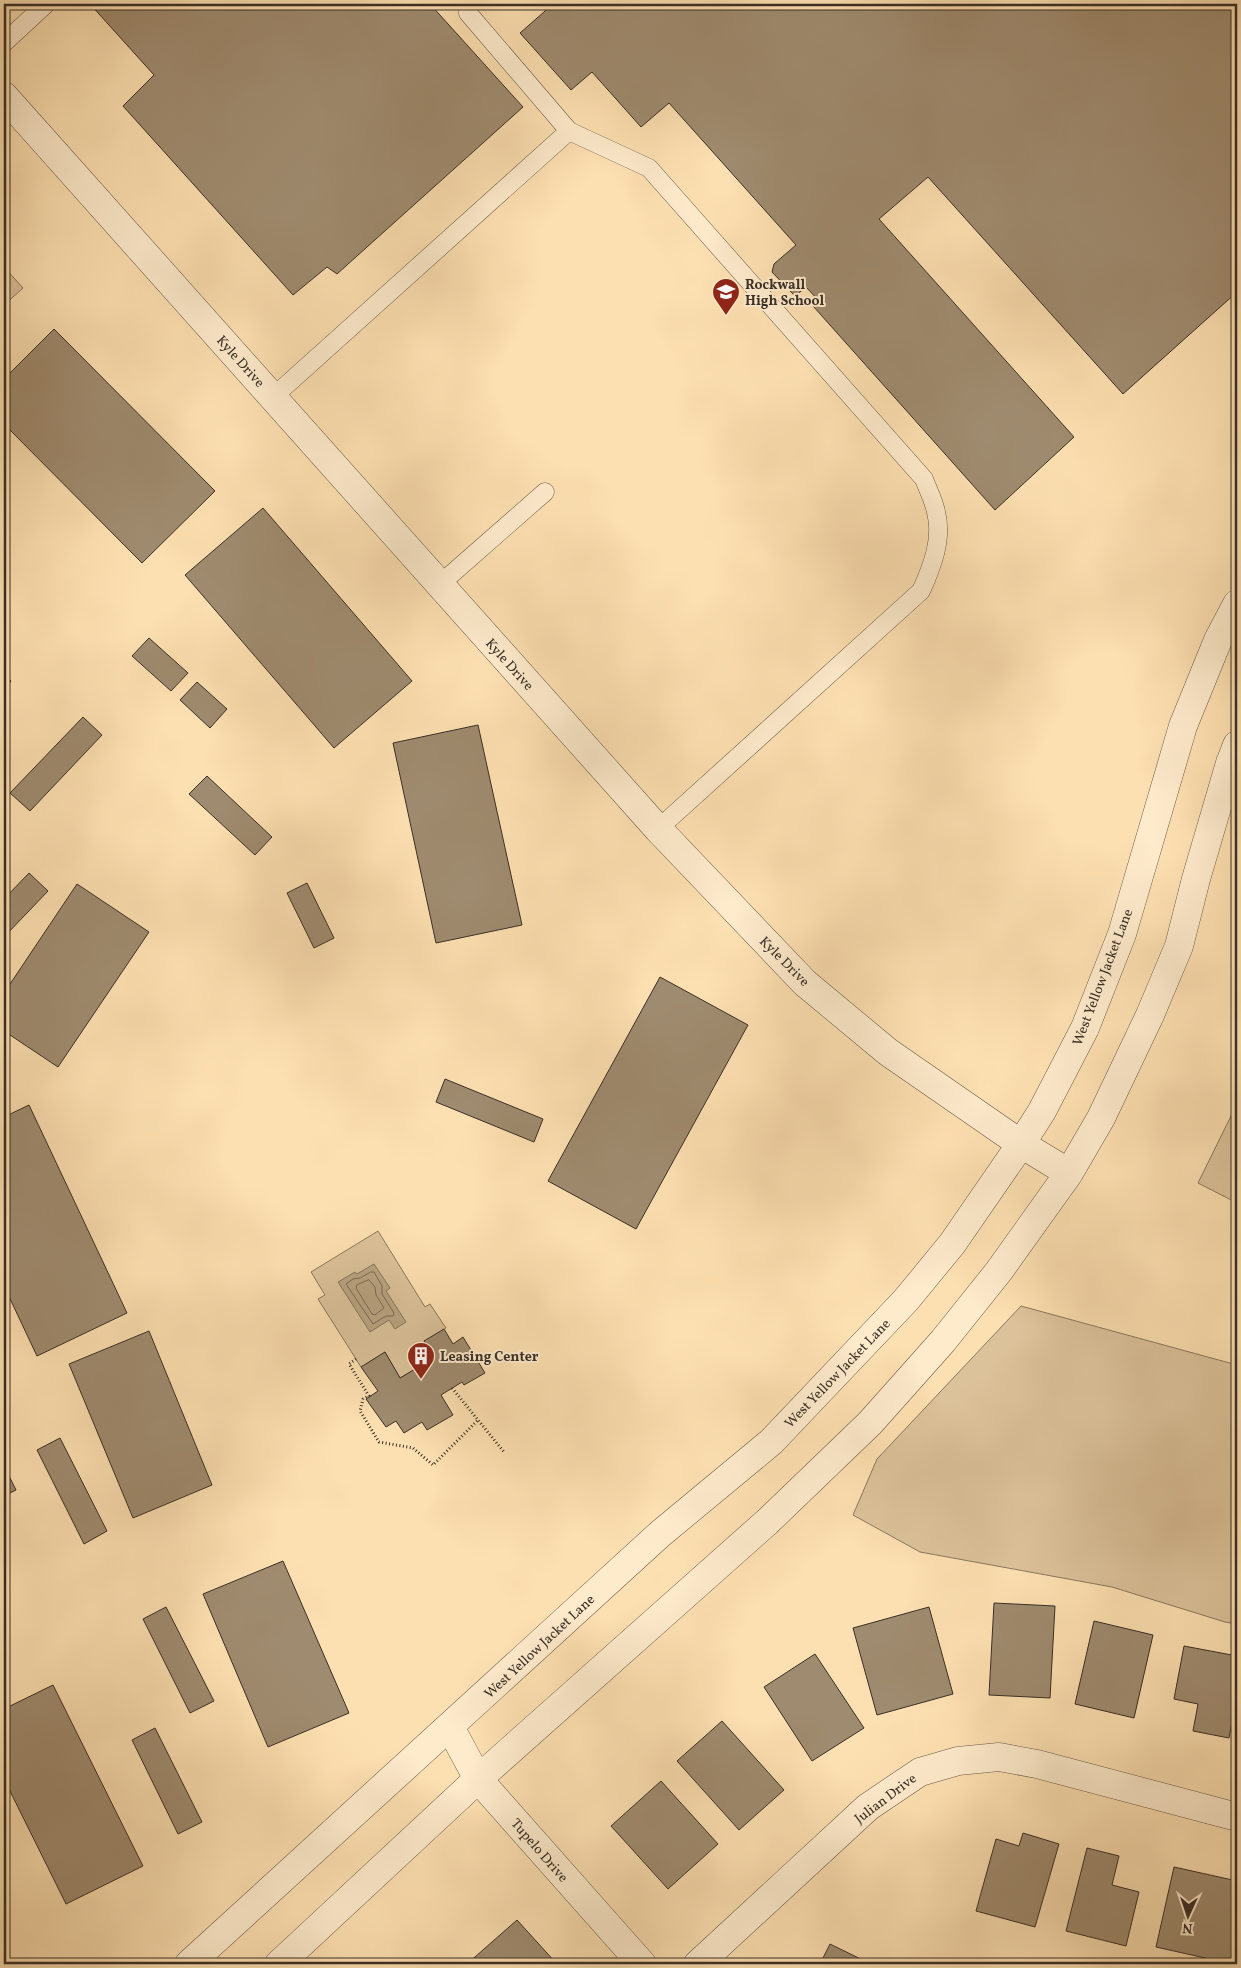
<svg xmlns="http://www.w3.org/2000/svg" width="1241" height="1968" font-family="Vollkorn,serif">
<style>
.green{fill:#dcc29a;stroke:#8a7860}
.water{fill:#baa482;stroke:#86755e}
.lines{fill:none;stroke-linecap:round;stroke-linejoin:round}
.shore{stroke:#7a6a54;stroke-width:1}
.building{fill:#9f8b6f;stroke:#392f27}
.service-casing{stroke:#6a5b4a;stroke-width:19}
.minor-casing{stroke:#6a5b4a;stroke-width:29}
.tertiary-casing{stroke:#6a5b4a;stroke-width:29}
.path{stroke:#392f27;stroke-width:3;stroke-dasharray:1 2.5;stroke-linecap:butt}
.service{stroke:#feebcc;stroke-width:18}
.minor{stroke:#feebcc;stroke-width:28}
.tertiary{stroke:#feebcc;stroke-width:28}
.labels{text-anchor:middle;stroke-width:4;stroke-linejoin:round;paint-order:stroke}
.poi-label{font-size:14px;font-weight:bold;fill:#392f27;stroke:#feebcc;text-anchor:start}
.street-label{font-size:14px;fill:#392f27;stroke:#feebcc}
</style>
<rect width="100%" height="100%" fill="#fde0b1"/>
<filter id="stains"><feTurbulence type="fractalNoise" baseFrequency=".004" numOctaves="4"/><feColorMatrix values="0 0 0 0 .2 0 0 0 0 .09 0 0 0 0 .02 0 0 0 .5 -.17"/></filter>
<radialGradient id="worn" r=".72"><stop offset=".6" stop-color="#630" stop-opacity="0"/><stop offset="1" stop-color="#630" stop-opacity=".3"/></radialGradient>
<path class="green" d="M4,267L23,288L4,305Z
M1232,1114L1237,1116V1203L1198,1183Z
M378,1231L425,1307L430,1304L446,1328L425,1341L434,1358L400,1378L385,1352L361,1367L318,1299L325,1295L311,1272Z
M1021,1306L1237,1365V1624L1225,1622L1112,1587L920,1552L853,1515L877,1459Z"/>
<path class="water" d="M374,1264L390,1288L386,1291L406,1322L395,1329L389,1320L370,1332L338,1282L355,1272L357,1274Z"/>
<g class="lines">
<path class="shore" d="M371,1272H374L382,1286V1294L394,1313L393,1316H386L373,1324L346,1284L353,1279L360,1278Z
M369,1280L375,1287L376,1295L384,1308L375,1315L372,1314L356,1288L357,1285Z"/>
</g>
<path class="building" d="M90,4H430L523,107L337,274L327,267L293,295L123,106L154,75Z
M553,4H1237V292L1123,394L928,177L879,219L1074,437L995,510L813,306L819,301L806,287L800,292L794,295L772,272L774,264L796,245L669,103L641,127L592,72L571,90L520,33Z
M54,329L215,491L142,563L4,424V379Z
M263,508L412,681L334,748L185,575Z
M149,638L188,673L171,691L132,656Z
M4,675L11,681L4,690Z
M197,682L227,709L210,728L180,700Z
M83,717L102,735L30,811L10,793Z
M478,725L522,925L436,943L393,743Z
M207,776L272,837L255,855L189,794Z
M29,873L48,891L4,937V899Z
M307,883L334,938L314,948L287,893Z
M77,884L149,932L58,1067L4,1031V993Z
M660,977L748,1025L636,1229L548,1181Z
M445,1079L543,1119L534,1142L436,1102Z
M29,1105L127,1313L37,1356L4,1286V1117Z
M444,1329L453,1344L463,1337L485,1373L464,1385L462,1382L441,1395L453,1415L427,1430L422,1422L404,1433L396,1421L386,1427L366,1399L378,1391L361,1367L385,1352L400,1378L434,1358L424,1341Z
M149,1331L212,1485L133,1518L69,1364Z
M60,1438L107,1531L84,1544L37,1450Z
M4,1466L16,1490L4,1496Z
M283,1561L349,1713L268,1747L203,1594Z
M994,1603L1055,1606L1050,1698L989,1695Z
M166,1607L214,1701L190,1713L143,1619Z
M929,1607L953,1694L877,1715L853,1628Z
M1094,1621L1153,1635L1134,1718L1075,1704Z
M1184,1646L1237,1656V1694L1229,1738L1193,1731L1198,1704L1174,1699Z
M815,1654L864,1728L812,1761L764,1687Z
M53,1685L143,1866L66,1904L4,1779V1709Z
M722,1721L784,1790L739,1830L677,1761Z
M155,1728L202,1822L178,1834L132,1740Z
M661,1781L718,1844L668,1889L611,1826Z
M1023,1833L1059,1844L1035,1927L976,1911L996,1839L1019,1846Z
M1087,1848L1119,1856L1112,1885L1139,1892L1126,1946L1066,1931Z
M1174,1867L1237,1881V1943L1232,1964L1156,1947Z
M517,1920L557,1964H467Z
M830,1944L871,1964H820Z"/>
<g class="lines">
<defs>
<path id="service" d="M467,4L468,13L569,131L649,168L924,479C928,490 934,501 936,512C943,539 932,567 921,591L658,829
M4,43L46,4
M273,397L569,131
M439,585L545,492"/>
<path id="minor" d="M450,1727L478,1779L642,1964
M698,1964L868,1807L920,1772L958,1761L999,1757L1037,1764L1237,1817"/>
<path id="tertiary" d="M4,96L658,829L805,983L888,1052L1021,1144L1069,1173
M189,1964L660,1534L771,1442L906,1300L952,1244L1021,1144L1042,1111L1085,1028L1122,934L1183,726L1218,640L1237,604
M279,1964L478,1779L767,1522L870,1423L943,1341L999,1271L1069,1173L1101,1118L1150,1015L1179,946L1196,879L1230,763L1237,745"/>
</defs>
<use href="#service" class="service-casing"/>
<use href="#minor" class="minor-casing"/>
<use href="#tertiary" class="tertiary-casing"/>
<path class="path" d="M356,1359L349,1364L369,1396L363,1399L360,1411L379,1442L413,1448L433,1465L478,1420
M452,1388L504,1452"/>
<use href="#service" class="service"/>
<use href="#minor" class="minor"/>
<use href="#tertiary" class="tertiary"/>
</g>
<defs>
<symbol id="school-pin" viewBox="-11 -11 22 30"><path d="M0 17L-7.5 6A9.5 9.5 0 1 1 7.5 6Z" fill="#8f2418" stroke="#feebcc"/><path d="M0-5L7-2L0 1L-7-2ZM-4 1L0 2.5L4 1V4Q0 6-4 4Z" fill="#fff"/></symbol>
<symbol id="building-pin" viewBox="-11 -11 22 30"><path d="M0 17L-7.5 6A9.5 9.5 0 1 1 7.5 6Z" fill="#8f2418" stroke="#feebcc"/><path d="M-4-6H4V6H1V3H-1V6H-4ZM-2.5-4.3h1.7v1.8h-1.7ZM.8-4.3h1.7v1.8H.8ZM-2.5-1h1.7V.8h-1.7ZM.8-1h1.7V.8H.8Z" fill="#fff"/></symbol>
</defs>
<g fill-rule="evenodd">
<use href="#school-pin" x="710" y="276" width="32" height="43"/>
<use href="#building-pin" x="405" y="1340" width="32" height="43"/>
</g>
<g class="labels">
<g class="poi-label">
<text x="745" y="289">Rockwall<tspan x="745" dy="16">High School</tspan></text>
<text x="440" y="1361">Leasing Center</text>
</g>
<g class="street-label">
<text transform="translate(241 361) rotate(48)" y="5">Kyle Drive</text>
<text transform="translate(510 664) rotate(48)" y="5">Kyle Drive</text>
<text transform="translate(785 961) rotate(45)" y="5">Kyle Drive</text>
<text transform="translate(1102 977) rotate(-69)" y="5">West Yellow Jacket Lane</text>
<text transform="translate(837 1373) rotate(-46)" y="5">West Yellow Jacket Lane</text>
<text transform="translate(539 1646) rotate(-43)" y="5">West Yellow Jacket Lane</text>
<text transform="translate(885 1798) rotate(-37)" y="5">Julian Drive</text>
<text transform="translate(540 1850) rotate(49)" y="5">Tupelo Drive</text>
</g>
</g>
<rect width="1241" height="1968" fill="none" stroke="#fde0b1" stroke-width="20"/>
<rect x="5" y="5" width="1231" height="1958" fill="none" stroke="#392f27" stroke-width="2.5"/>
<rect x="10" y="10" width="1221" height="1948" fill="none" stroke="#392f27"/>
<g transform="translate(1188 1916) rotate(183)" stroke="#feebcc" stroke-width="4" paint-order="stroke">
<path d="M0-4L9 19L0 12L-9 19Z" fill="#392f27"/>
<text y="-8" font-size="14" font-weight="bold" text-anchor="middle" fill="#392f27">N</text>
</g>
<rect width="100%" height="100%" filter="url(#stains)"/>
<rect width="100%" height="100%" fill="url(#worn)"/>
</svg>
